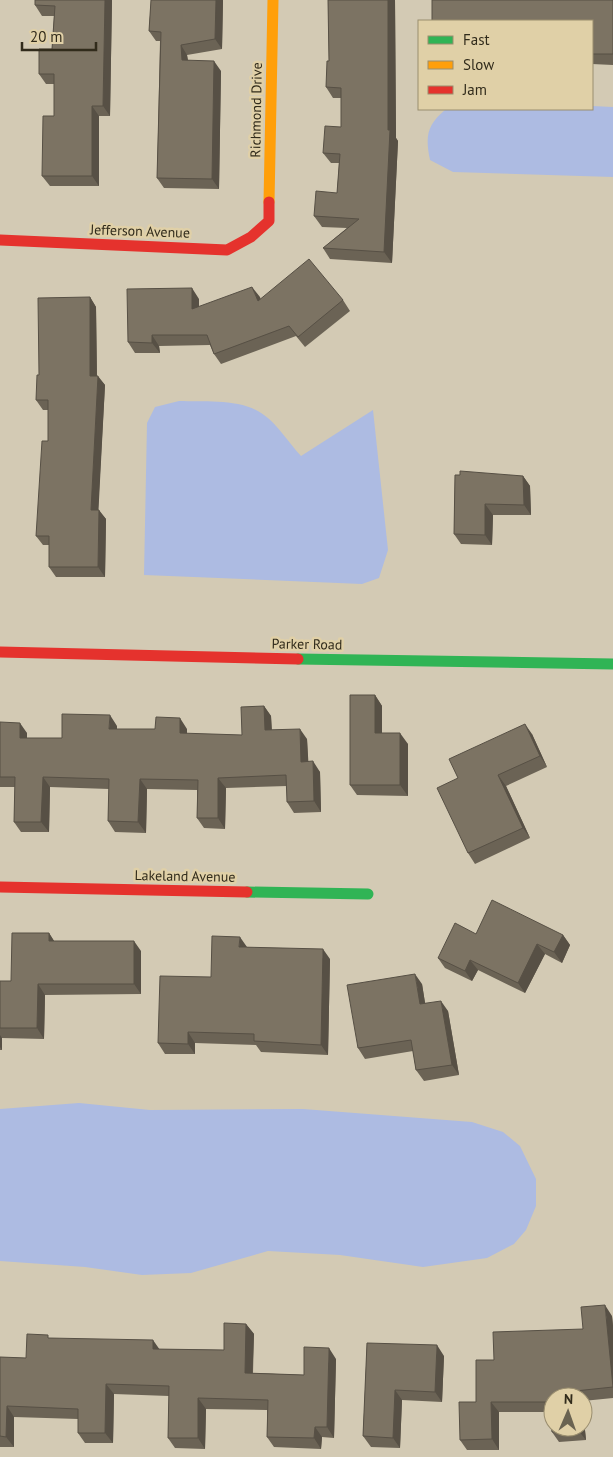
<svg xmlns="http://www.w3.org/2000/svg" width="613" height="1457" font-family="'PT Sans',sans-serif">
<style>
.water{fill:#adbbe2}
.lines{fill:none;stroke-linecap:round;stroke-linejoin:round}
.fast{stroke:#30b455;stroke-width:11}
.slow{stroke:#ff9f0a;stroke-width:11}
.jam{stroke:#e5322d;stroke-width:11}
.wall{fill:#6b6355}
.shaded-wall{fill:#575045}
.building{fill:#7c7363;stroke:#575045}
.labels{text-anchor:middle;stroke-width:5;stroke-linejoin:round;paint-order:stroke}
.street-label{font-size:14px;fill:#312b1b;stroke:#e0d0a7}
</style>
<rect width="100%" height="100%" fill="#d3cab4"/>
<path class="water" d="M592,106L613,107V177L453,172L430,160C425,136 427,125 446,109H592Z
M179,401C205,402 242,398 264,415C278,425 289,443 301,456L373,410L388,550L379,578L362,584L144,575L147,423L155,407Z
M79,1103L150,1110L303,1109L472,1122L503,1132L520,1146L536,1179V1206L526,1230L514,1244L487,1258L423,1267L340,1255L268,1251L191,1273L142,1275L85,1267L0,1261V1109Z"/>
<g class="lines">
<path class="fast" d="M298,659L613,664
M247,892L368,894"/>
<path class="slow" d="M269,202L273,0"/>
<path class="jam" d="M0,240L227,250L251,237L269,221V202
M0,652L298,659
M0,887L247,892"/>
</g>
<path class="wall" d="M112,0L110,116H99V186H50L42,176L54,116V84H46L39,74L52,49L54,16H42L35,5Z
M151,0H223L222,49L187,55L188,60L221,71L219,189L164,188L157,178L160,41H156L149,31Z
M328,0H395L396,138L398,141L392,263L330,259L323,248L347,228L322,227L314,216L337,193L339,163H331L323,153L341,127V98H333L326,87L329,61Z
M613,0V65L592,64V21Z
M90,297L96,307L97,376L105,385L98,510L106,519L105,577H56L49,567V545H43L36,536L48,441V410H43L36,400L39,375Z
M260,297V299L343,300L350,311L305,347L296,336L221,364L214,354L210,345L159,346L160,353H135L128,342L199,299V307Z
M455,475L523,476L530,486L531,515H493L492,545L461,544L454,534Z
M375,695L382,706V733L408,744V796L357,795L350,785Z
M264,706L271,716L272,730L307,739L308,761L320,772L321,812L294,813L287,802V786L226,788L225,829L204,828L197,818V790L147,789L146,833L115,832L108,821L109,789L50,787L49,832H21L14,822L15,787H0V722L27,733V738H62L117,726V729H187V734L242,735Z
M532,734L547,767L506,786L530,838L475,864L468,853L458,778Z
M49,933L54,941L141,951V994L45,995L44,1039L2,1038V1050H0V981H11Z
M476,934L563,935L570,945L562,963L545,954L525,993L478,970L472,981L445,968L438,958Z
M247,947L330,959L328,1055L261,1052L256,1045L195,1043V1054H165L158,1043Z
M422,984L425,1003L448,1011L459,1075L424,1081L416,1070L413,1051L365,1059L358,1048Z
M612,1316L613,1326V1398L583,1401V1397H553L583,1427V1411L586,1440L559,1442L552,1432L550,1412H499V1450H467L460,1440L476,1402L583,1329Z
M246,1324L254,1334L253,1373L304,1375L336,1359L334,1438L322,1437L321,1449L274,1447L267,1437V1410L206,1409L205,1449L175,1448L168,1438L169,1396L114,1394L113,1443H85L78,1433V1419L14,1417V1447H0V1357L26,1358L50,1338L159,1349L224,1350Z
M367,1343L444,1356L442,1402L402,1400L400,1448L371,1447L363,1436Z"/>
<path class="shaded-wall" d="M105,0H112L110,116L103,106Z
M216,0H223L222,49L215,39Z
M388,0H395L396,138L398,141L392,263L384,252L388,130Z
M181,45L187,55L189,70L182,60Z
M214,61L221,71L219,189L212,179Z
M92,106L99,116V186L92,176Z
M252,287L260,297L265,312L258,301Z
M192,288L199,299V320L192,309Z
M90,297L96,307L97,385L90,376Z
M152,335L159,346L160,353L152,343Z
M98,376L105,385L98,519L91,510Z
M523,476L530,486L531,515L524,505Z
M485,504L493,515L492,545L485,535Z
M99,510L106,519L105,577L98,567Z
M375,695L382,706V744L375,733Z
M264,706L271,716L272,741L265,730Z
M110,715L117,726V739L109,729Z
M180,718L187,729V744L180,733Z
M20,723L27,733V748L20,738Z
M525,724L532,734L547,767L540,756Z
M300,729L307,739L309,772L301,762Z
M400,733L408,744V796L400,785Z
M313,761L320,772L321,812L314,801Z
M498,775L506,786L530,838L523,828Z
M43,777L50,787L49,832L41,822Z
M218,778L226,788L225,829L218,818Z
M140,779L147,789L146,833L138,822Z
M49,933L56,944L49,941Z
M563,935L570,945L562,963L554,952Z
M240,937L247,947H239Z
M134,941L141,951V994L134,984Z
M537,944L545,954L525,993L518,983Z
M323,949L330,959L328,1055L321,1045Z
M470,960L478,970L472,981L465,971Z
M415,974L422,984L427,1015L420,1004Z
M38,984L45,995L44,1039L37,1028Z
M441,1001L448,1011L459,1075L452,1065Z
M188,1032L195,1043V1054L188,1044Z
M0,1035L2,1038V1050L0,1047Z
M605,1305L612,1316L613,1326V1387Z
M246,1324L254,1334L252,1384L245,1373Z
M153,1340L160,1350L153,1349Z
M437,1345L444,1356L442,1402L435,1392Z
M329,1348L336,1359L334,1438L327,1427Z
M106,1384L114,1394L113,1443L105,1433Z
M395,1390L402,1400L400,1448L393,1438Z
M575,1391L579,1397H575Z
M198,1398L206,1409L205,1449L198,1438Z
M491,1402L499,1412V1450L492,1439Z
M7,1406L14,1417V1447L6,1437Z
M583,1411L586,1440L578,1430V1427H583Z
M315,1427L322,1437L321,1449L314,1438Z"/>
<path class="building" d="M35,0H105L103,106H92V176H42L43,116H54V74H39V49H52L55,6L35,5Z
M151,0H216L215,39L181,45L182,60L214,61L212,179L157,178L161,32L149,31Z
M328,0H388V130H390L384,252L323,248L359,219L314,216L316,191L337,193L340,154L323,153L325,126L341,127V88L326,87L327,61H329Z
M432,0H613V54H592V21H432Z
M309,259L343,300L298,337L289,326L214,354L207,335H152V343L128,342L127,289L192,288V309L252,287L258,301Z
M90,297V376H98L91,510H99L98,567H49V536H36L42,441H48V400H36L37,375H39L38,298Z
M460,471L523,476L524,505L485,504V535L454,534L455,475H460Z
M350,695H375V733H400V785H350Z
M264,706L265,730L300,729L301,762L313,761L314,801L287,802L286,775L218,778V818H197L198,780L140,779L138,822L108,821L109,779L43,777L41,822H14L15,777H0V722L20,723V738H62V714L110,715L109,729H155L156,717L180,718V733L242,735L241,707Z
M525,724L540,756L498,775L523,828L468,853L437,788L458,778L449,759Z
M492,900L563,935L554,952L537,944L518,983L470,960L465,971L438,958L455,923L476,934Z
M12,933H49V941H134V984H38L37,1028H0V981H11Z
M212,936L240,937L239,947L323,949L321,1045L254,1041V1034L188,1032V1044L158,1043L160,976L211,977Z
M415,974L420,1004L441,1001L452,1065L416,1070L411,1040L358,1048L347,985Z
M605,1305L613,1387L575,1391V1397H553V1427H578V1430L552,1432L549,1402H491L492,1439L460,1440L459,1402H476V1360H494L493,1332L583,1329L581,1307Z
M224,1323L246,1324L245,1373L304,1375V1347L329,1348L327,1427H315L314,1438L267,1437L268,1400L198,1398V1438H168L169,1386L106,1384L105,1433H78V1409L7,1406L6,1437L0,1436V1357L26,1358L27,1334L48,1335V1338L153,1340V1349L224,1350Z
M367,1343L437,1345L435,1392L395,1390L393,1438L363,1436Z"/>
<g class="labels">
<g class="street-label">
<text transform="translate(256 110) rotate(-89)" y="5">Richmond Drive</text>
<text transform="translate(140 231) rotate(2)" y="5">Jefferson Avenue</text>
<text transform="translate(307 644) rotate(1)" y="5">Parker Road</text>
<text transform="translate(185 876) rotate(1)" y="5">Lakeland Avenue</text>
</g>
</g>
<rect x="418" y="20" width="175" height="90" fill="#e0d0a7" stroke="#9a8e6f"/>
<rect x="428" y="36" width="25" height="8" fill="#30b455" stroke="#9a8e6f"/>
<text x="463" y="45" font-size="15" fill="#312b1b">Fast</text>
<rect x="428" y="61" width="25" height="8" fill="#ff9f0a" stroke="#9a8e6f"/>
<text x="463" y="70" font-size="15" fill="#312b1b">Slow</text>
<rect x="428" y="86" width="25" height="8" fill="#e5322d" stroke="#9a8e6f"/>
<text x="463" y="95" font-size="15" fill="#312b1b">Jam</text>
<g transform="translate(568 1412) rotate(2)"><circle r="24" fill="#e0d0a7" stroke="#9a8e6f"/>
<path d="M0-4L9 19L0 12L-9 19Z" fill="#6a6351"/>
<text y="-8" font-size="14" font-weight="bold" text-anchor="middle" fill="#312b1b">N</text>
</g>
<path d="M22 42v8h74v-8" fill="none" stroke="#312b1b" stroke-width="2.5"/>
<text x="30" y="42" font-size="15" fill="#312b1b" stroke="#e0d0a7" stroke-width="4" paint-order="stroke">20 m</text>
</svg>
